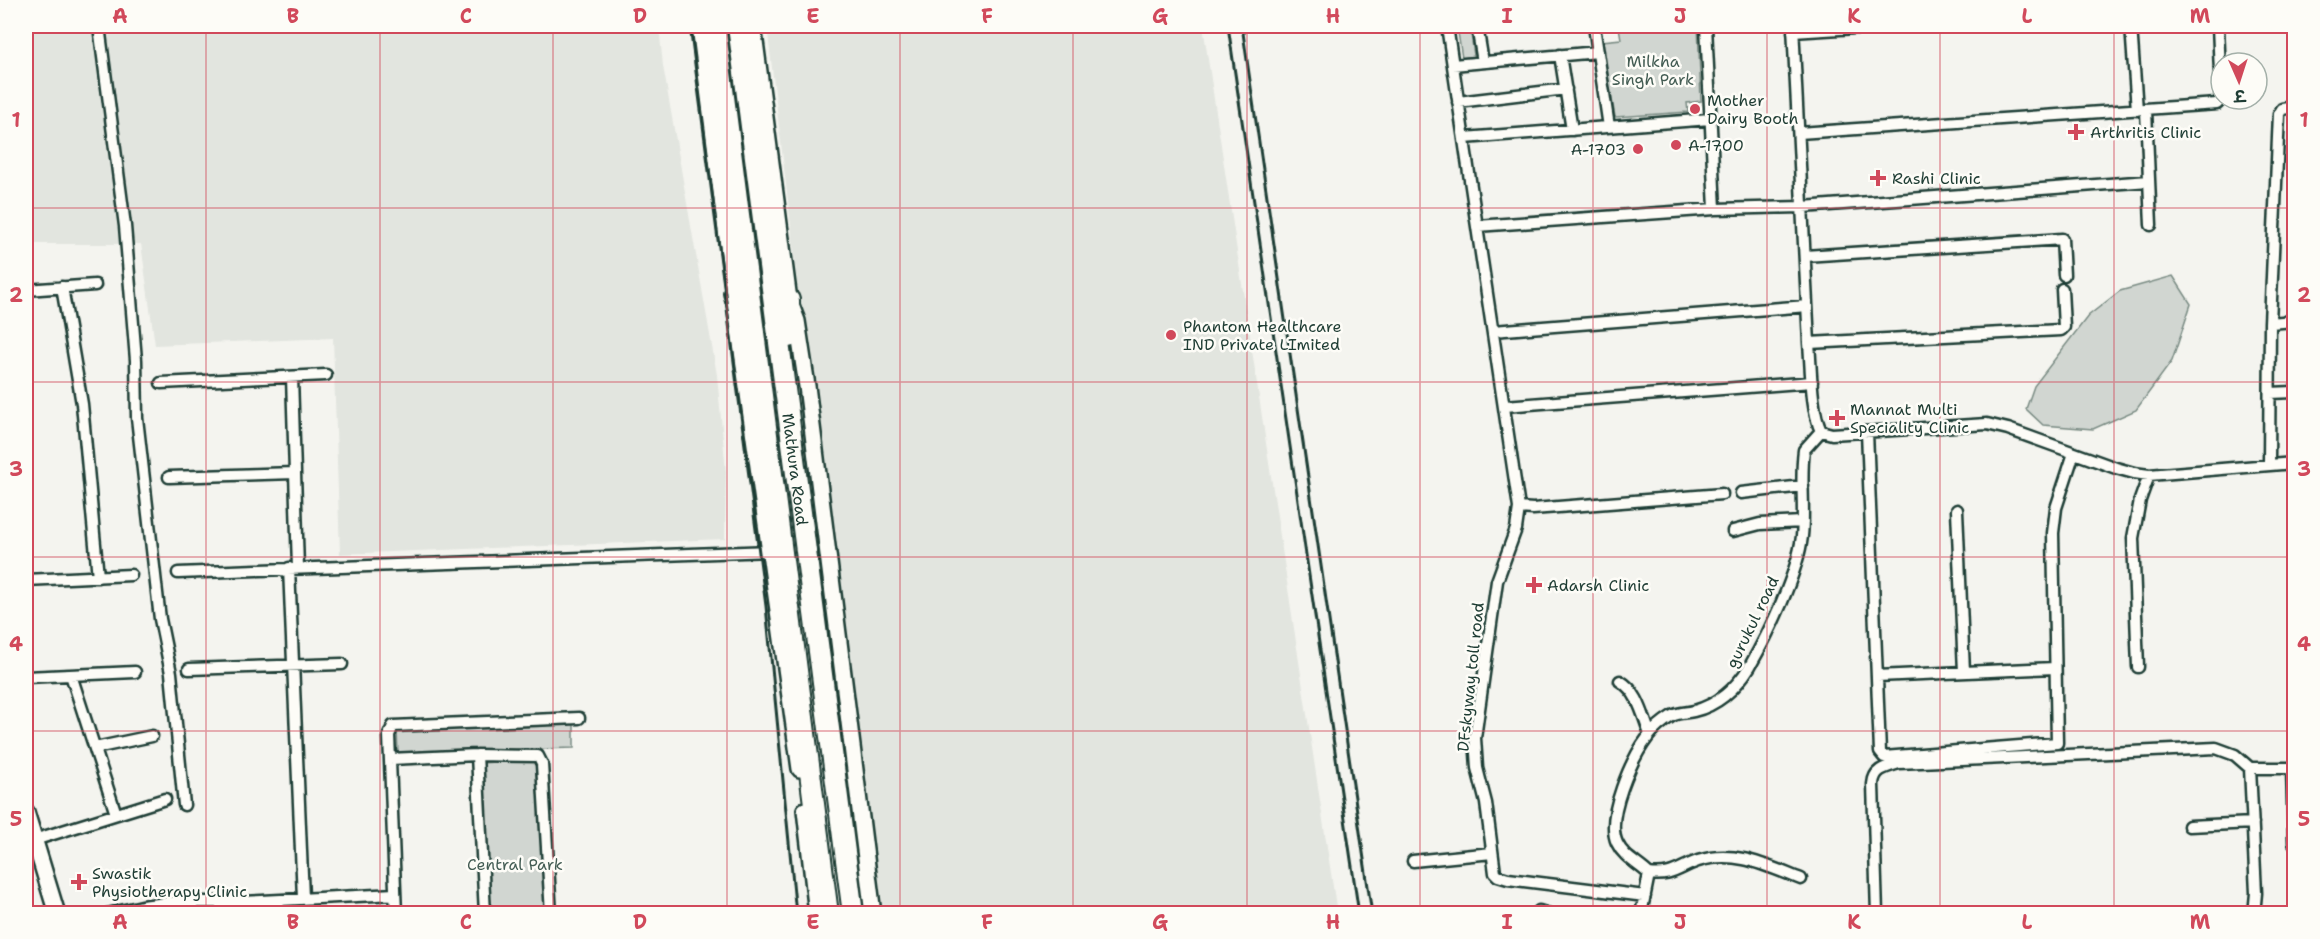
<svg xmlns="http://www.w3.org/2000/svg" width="2320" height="939" font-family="'Shantell Sans','Playpen Sans Deva',sans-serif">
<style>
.built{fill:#e2e5df}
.green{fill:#d1d6d1;stroke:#788a82;stroke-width:1.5}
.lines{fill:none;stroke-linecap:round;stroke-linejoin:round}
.street-casing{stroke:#1f3d34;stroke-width:15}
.secondary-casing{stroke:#1f3d34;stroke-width:20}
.highway-casing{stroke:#1f3d34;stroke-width:24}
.street{stroke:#fdfcf7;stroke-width:10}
.secondary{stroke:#fdfcf7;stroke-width:15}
.highway{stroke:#fdfcf7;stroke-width:20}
.rail{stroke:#1f3d34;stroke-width:3}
.grid{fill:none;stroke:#d1495b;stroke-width:1.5;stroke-opacity:0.55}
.poi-dot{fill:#d1495b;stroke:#fdfcf7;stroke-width:2}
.labels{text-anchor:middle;stroke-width:5;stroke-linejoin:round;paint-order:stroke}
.park-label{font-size:16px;fill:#435c53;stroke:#fdfcf7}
.poi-label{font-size:16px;fill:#1f3d34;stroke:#fdfcf7;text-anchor:start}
.street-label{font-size:16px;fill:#1f3d34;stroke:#fdfcf7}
.neatline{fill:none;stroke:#d1495b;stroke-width:2}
.grid-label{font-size:20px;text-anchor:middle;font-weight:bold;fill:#d1495b}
</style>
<rect width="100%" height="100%" fill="#f4f4ef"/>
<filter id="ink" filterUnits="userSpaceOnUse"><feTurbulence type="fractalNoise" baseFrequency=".0167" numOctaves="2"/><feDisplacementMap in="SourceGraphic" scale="12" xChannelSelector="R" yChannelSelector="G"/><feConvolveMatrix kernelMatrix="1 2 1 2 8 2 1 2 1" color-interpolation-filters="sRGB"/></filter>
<g filter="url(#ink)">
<path class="built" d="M26,26H659L663,66L717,375L726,472L725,539L340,554L333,338L155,345L141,244H26Z
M767,26H1203L1337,913H868L845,755L792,235Z"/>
<path class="green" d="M1457,26H1470L1474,56L1462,58Z
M1640,26H1698L1701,101L1687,103L1688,112L1615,117L1602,41L1621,39L1619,27Z
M2173,276L2191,304L2172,361L2136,410L2093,429L2043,425L2026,409L2034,386L2088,316L2120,291Z
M574,723V748L398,753L397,730Z
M536,759L546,913H490L481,763Z"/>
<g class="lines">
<defs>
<path id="street" d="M99,26L125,226L136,360L137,418L160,619L171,673L184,805
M1447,26L1519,508L1516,529L1497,581L1475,738L1477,768L1486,803L1495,873L1498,876L1508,879L1645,896
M1477,26L1483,62
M1594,26L1609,127
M1706,26L1715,209
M1793,26L1809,343C1811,366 1811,411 1821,431L1832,434L1987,424L2008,429L2116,468L2134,473L2149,475L2294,463
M2131,26L2137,110
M2218,26L2221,96
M1793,32L1887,26
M1560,55L1572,130
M1453,65L1598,52
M1458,102L1566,89
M2146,110L2151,225
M1799,133L2217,104L2221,99
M1464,138L1710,119
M1477,226L1715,209L1803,207L2149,181
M1805,256L2062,239L2064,275
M62,287L82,404L98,577
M26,290L95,285
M2270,323L2294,321
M1493,331L1807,306
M1809,343L2061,330L2064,327L2062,289
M292,377L298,568
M161,383L326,375
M2270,393L2294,392
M1505,406L1812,382
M1867,432L1880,752L1884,757L2057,743L2053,533L2056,508L2074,453
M2269,465L2270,323L2279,114L2282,109L2294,107
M169,477L295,473
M1741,493L1803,486
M1519,508L1533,509L1722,494
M1957,510L1964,672
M1733,531L1760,524L1803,522
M289,568L303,898
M178,573L771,551
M26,580L131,575
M2138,667L2133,538L2140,500L2149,475
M189,669L342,664
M71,675L116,814
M1877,676L2055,668
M26,677L135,672
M1620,681C1638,691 1643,716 1650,734
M95,748L152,736
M477,755L485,914
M390,759L477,755L538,756L542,764L551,914
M2250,768L2256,893L2254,914
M2292,769L2294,843
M2189,826L2253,823
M34,840L165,799
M1413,861L1492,853
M1649,874C1672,877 1678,868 1698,861C1735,849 1767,866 1801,879
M1539,911L1549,914
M107,914L142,906L175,902H243L395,894
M396,914L389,735L393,726L579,718
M1641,914L1649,874C1638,863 1624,858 1617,843C1605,817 1632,758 1648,737C1654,729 1664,721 1672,716C1679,712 1687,713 1694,711C1718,705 1737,687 1750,666C1769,633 1798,573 1802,536C1805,507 1800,478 1804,450L1821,431
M1877,914L1873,784C1874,769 1886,767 1899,763L2216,748L2235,755L2250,768H2294"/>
<path id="secondary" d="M700,26L734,293L800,769
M753,26L789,300L797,321L807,386L873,914
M805,810L817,914
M26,812L57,914"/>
<g id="highway">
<path d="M715,26L828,914"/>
<path id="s1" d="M738,26L853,914"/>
<path d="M734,293L743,323"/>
<path d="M789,300V337"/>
</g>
</defs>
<use href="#street" class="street-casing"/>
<use href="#secondary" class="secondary-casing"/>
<use href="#highway" class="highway-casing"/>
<use href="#street" class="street"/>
<use href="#secondary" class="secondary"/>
<use href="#highway" class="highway"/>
<path class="rail" d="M690,26L766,606L796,914
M1228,26L1359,914
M1242,26L1372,914"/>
</g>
</g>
<path class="grid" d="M206,26V914M380,26V914M553,26V914M727,26V914M900,26V914M1073,26V914M1247,26V914M1420,26V914M1593,26V914M1767,26V914M1940,26V914M2114,26V914M26,208H2294M26,382H2294M26,557H2294M26,731H2294"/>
<g class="poi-dot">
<circle cx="1695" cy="109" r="6"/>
<path d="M2073 123h6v6h6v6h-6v6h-6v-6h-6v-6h6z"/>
<circle cx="1676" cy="145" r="6"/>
<circle cx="1638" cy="149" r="6"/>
<path d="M1875 169h6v6h6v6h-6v6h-6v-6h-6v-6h6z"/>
<circle cx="1171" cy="335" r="6"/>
<path d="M1834 409h6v6h6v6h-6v6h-6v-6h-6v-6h6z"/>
<path d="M1531 576h6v6h6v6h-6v6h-6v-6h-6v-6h6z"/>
<path d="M76 873h6v6h6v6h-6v6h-6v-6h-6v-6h6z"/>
</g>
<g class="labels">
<g class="park-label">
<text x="1653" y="67">Milkha<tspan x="1653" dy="18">Singh Park</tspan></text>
<text x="515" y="870">Central Park</text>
</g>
<g class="poi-label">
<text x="1707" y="106">Mother<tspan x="1707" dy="18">Dairy Booth</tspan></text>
<text x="2090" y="138">Arthritis Clinic</text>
<text x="1688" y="151">A-1700</text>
<text x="1626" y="155" text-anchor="end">A-1703</text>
<text x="1892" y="184">Rashi Clinic</text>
<text x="1183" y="332">Phantom Healthcare<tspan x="1183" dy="18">IND Private LImited</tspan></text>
<text x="1850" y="415">Mannat Multi<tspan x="1850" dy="18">Speciality Clinic</tspan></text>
<text x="1547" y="591">Adarsh Clinic</text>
<text x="92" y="879">Swastik<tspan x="92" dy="18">Physiotherapy Clinic</tspan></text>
</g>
<g class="street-label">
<text dy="6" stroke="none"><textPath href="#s1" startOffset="447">Mathura Road</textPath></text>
<text transform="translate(1752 622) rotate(-64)" y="6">gurukul road</text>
<text transform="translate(1470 677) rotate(-84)" y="6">DFskyway toll road</text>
</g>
</g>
<rect width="2320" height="939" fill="none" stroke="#fdfcf7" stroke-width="66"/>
<g transform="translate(2239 81) rotate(177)"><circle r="28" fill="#fdfcf7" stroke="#a4b0a9" stroke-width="1.5"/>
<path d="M0-4.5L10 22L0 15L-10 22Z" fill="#d1495b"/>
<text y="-9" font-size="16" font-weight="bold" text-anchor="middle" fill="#1f3d34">उ</text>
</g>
<rect x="33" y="33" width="2254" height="873" class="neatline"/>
<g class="grid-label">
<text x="120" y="23">A</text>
<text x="293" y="23">B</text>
<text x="466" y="23">C</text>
<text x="640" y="23">D</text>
<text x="813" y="23">E</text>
<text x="987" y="23">F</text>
<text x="1160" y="23">G</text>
<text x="1333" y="23">H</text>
<text x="1507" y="23">I</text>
<text x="1680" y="23">J</text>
<text x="1854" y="23">K</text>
<text x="2027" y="23">L</text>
<text x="2200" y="23">M</text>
<text x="16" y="127">1</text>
<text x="2304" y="127">1</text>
<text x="16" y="302">2</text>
<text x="2304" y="302">2</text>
<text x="16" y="476">3</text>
<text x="2304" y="476">3</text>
<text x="16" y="651">4</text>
<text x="2304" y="651">4</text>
<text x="16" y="826">5</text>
<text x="2304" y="826">5</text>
<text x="120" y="929">A</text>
<text x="293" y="929">B</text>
<text x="466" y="929">C</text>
<text x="640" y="929">D</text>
<text x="813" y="929">E</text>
<text x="987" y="929">F</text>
<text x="1160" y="929">G</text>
<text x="1333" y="929">H</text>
<text x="1507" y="929">I</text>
<text x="1680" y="929">J</text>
<text x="1854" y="929">K</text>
<text x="2027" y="929">L</text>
<text x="2200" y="929">M</text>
</g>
</svg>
